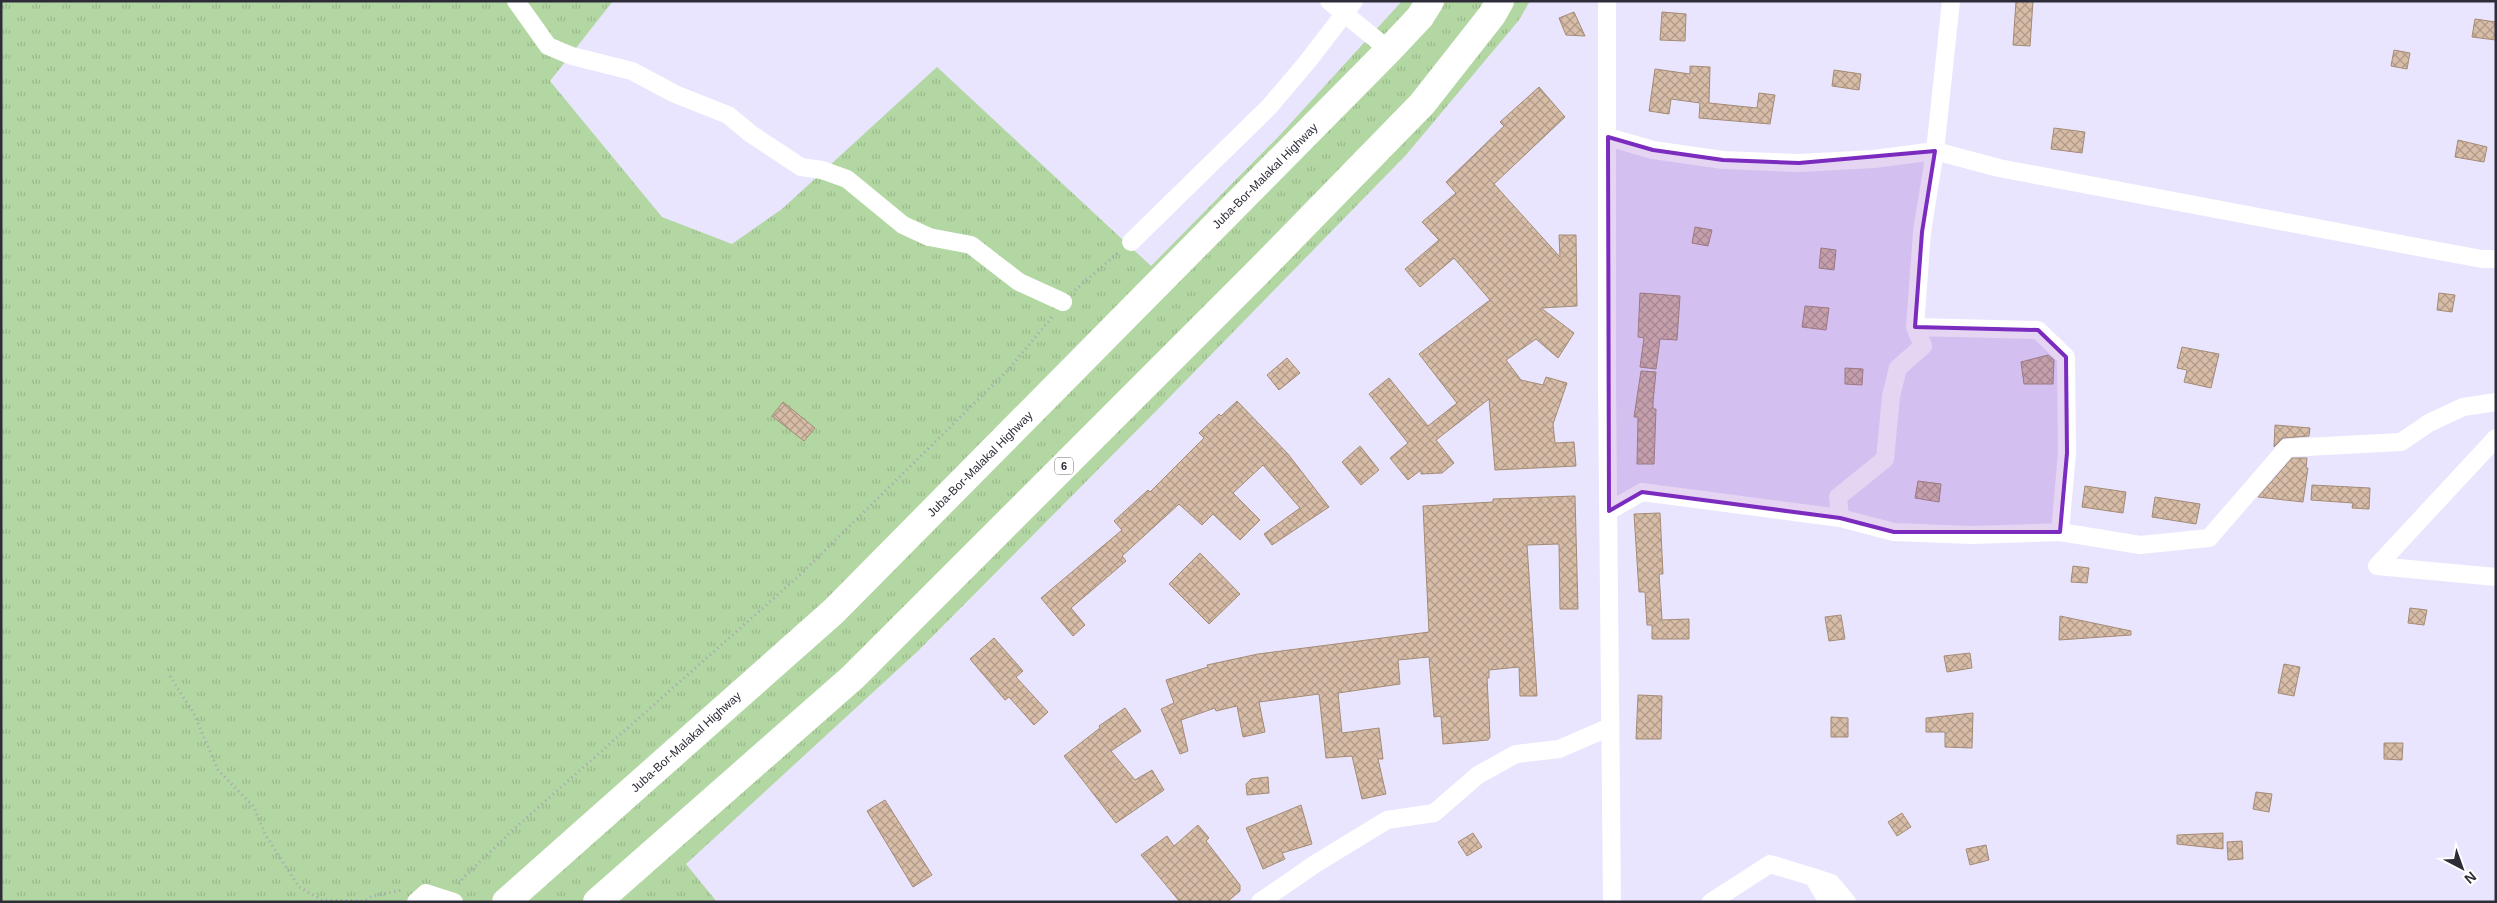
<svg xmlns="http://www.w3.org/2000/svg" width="2497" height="903" font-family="Helvetica,sans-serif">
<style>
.grass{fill:url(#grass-tufts)}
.building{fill:url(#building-cross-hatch);stroke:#a48b76}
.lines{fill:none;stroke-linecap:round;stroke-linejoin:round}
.path{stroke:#a6a2b7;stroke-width:3;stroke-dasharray:1 4;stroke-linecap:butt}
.street{stroke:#fff;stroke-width:18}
.highway{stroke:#fff;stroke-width:28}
.marked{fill:#7b2cbf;fill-opacity:0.2;stroke:#7b2cbf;stroke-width:4;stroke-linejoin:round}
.labels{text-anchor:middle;stroke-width:4.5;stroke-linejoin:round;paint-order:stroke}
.shield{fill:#fff;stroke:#6d6b74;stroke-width:1}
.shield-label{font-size:11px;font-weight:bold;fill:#2e2c38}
.street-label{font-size:12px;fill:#2e2c38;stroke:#fff}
</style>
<defs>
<pattern id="grass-tufts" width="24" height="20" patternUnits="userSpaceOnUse" patternTransform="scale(1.25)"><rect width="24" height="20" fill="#b3d7a2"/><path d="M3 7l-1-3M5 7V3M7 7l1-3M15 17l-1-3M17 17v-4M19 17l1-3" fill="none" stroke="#9ab98c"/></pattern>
<pattern id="building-cross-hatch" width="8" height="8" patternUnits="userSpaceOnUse" patternTransform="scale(1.25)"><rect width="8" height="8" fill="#d7bda7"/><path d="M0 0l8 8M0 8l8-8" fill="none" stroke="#af9a89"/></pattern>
</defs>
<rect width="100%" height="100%" fill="#e9e5fe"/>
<path class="grass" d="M1,1H613L550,81L662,217L732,244L782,209L937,67L1151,266L1280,135L1402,1H1530L1519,20L1406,155L1161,406L918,651L686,864L717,902H1Z"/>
<path class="building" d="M2016,1H2033L2030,46L2013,45Z
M1574,12L1585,36L1566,35L1559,18Z
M1662,12L1686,14L1685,41L1660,40Z
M2475,19L2496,22V40L2472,37Z
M2394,50L2410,53L2407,69L2391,66Z
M1690,66L1710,67L1709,103L1757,108L1759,93L1775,95L1770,124L1699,118L1700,103L1671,99L1669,114L1649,111L1655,69L1690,74Z
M1834,70L1861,74L1859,90L1832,86Z
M1539,87L1565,117L1494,184L1560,257L1559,235H1576L1577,306L1541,308L1574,333L1558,358L1536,339L1506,360L1521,380L1543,385L1546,377L1567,383L1553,424L1555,443L1574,442L1576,466L1495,470L1489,399L1436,440L1454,463L1442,473L1421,474V470L1408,480L1390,458L1408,443L1369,394L1389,378L1428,426L1457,403L1419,354L1490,300L1454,258L1420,287L1405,269L1439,240L1422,222L1456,193L1446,182L1504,126L1500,122Z
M2054,128L2085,132L2082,153L2051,149Z
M2458,140L2487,147L2484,162L2455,157Z
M1695,227L1712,230L1708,246L1692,243Z
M1821,248L1836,250L1834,270L1819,268Z
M1640,293L1680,296L1677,340L1660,339L1656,369L1640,367L1644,338L1638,337Z
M2439,293L2455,295L2452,312L2437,310Z
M1805,306L1829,308L1826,330L1802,327Z
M2182,347L2219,354L2211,388L2184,382L2187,370L2177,368Z
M2048,355L2054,360L2053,384H2024L2021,362Z
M1287,358L1300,373L1279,390L1267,375Z
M1845,368L1863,369L1862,385L1845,384Z
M1641,371L1656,372L1653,402V409H1656L1654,464H1637L1638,417H1634Z
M1237,401L1288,454L1329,507L1272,545L1264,534L1300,508L1263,465L1233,493L1260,520L1240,540L1213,514L1202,525L1179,504L1122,556L1126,561L1071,608L1085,625L1073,636L1041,598L1122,530L1114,521L1148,490L1150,492L1204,438L1199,433L1219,414L1221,416Z
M783,402L815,428L804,441L772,416Z
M2275,425L2310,428L2309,436L2283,438L2274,447Z
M1360,446L1379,470L1361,485L1342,462Z
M2292,458H2307L2306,468H2308L2303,502L2258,497Z
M1918,481L1941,484L1939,502L1915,498Z
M2312,485L2370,488L2369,509L2352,508L2353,503L2311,500Z
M2085,486L2126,492L2123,513L2082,507Z
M1575,496L1578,609H1560L1559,544L1527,545L1537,696H1520L1519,667L1489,670V678H1487L1490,737L1488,740L1443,744L1441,716L1434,717L1429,657L1398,660L1400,684L1338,693L1342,733L1379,728L1383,759H1378L1386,794L1362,799L1352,756L1326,758L1319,694L1259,702L1265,732L1243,737L1237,706L1216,711L1215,708L1181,720L1188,751L1180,754L1161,709L1174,703L1166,680L1208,667L1207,665L1258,654L1429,632L1423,506L1493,502V499Z
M2155,497L2200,504L2196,524L2152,517Z
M1660,513L1663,574H1659L1662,620L1689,619V639H1652V625H1647L1645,592H1639L1634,514Z
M1200,553L1240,594L1209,624L1169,584Z
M2073,566L2089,568L2087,583L2071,582Z
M2410,608L2427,610L2424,625L2408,623Z
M1841,615L1845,639L1829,641L1825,617Z
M2060,616L2131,631V635L2059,640Z
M994,638L1023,671L1016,677L1048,712L1034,725L1009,697L1005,700L970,659Z
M1970,653L1972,668L1947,672L1944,656Z
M2284,664L2300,667L2294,696L2278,693Z
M1638,695L1662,696L1661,739H1636Z
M1125,708L1141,731L1111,751L1135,780L1152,770L1164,790L1116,823L1064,756L1100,728L1099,726Z
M1973,713L1972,748L1945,747V732H1926V718Z
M1831,717L1848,718V737H1831Z
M2384,743H2403L2402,760L2384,759Z
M1268,777L1269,793L1247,795L1246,784L1251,779Z
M2256,792L2272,794L2269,812L2253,809Z
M885,800L932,875L913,887L867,811Z
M1301,805L1312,844L1282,853L1285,859L1263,869L1246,828Z
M1902,813L1911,827L1897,836L1888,822Z
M1198,825L1209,838L1206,841L1240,885V891L1227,902H1180L1141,855L1167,836L1174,846Z
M1473,833L1482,847L1467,856L1458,842Z
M2223,833V849L2177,844V835Z
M2242,841L2243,859L2228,860L2227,842Z
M1986,845L1989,860L1970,865L1966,849Z"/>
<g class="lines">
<path class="path" d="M1075,290L1118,253
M170,676L194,714L218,770L254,807L265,834L299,887L322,900L366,901
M459,884L463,878L515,828L799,576L1009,369L1052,317
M366,900L372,896L403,890"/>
<path class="street" d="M516,1L548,46L572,56L632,71L675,94L728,115L751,134L801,167L822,170L847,179L903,225L929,237L971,245L1019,282L1063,302
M1329,1L1389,50
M1607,1V389L1612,902
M1608,137L1653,150L1723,160L1799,163L1874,159L1935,151L1999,168L2412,246L2482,259H2496
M1131,242L1269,107L1308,61L1354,1
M1915,327L1922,232L1935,151L1951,1
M2496,438L2377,566L2496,577
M1609,511L1642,492L1840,518L1838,497L1885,459L1891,396L1898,368L1923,346L1915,327L2038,330L2066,357L2067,453L2060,532L2140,545L2209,538L2287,448L2401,442L2429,423L2463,407L2496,402
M1840,518L1894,532L1972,535L2060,532
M1813,877L1831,883L1847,902
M416,902L426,893L454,902
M1260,902L1315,864L1387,820L1434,813L1478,775L1516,754L1559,749L1610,727
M1711,902L1770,864L1813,877L1828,902"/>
<path class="highway" d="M506,902L834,611L1389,50L1420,17L1430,1
M597,902L853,677L1259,271L1422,104L1492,15L1500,1"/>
</g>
<path class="marked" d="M1608,137L1653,150L1723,160L1799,163L1935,151L1922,232L1915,327L2038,330L2066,357L2067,453L2060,532H1894L1840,518L1642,492L1609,511Z"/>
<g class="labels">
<rect class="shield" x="1055" y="457.5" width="18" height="17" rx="4"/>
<g class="shield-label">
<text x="1064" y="470">6</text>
</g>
<g class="street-label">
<text transform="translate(1265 176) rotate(-45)" y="4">Juba-Bor-Malakal Highway</text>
<text transform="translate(980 464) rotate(-45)" y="4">Juba-Bor-Malakal Highway</text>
<text transform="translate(686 742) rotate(-42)" y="4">Juba-Bor-Malakal Highway</text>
</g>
</g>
<rect width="2497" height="903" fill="none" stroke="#2e2c38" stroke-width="5"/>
<g transform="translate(2462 868) rotate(139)" stroke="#ffffff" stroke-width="4" paint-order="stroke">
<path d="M0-4L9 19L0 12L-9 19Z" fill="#2e2c38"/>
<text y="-8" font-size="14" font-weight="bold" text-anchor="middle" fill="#2e2c38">N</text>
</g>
</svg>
